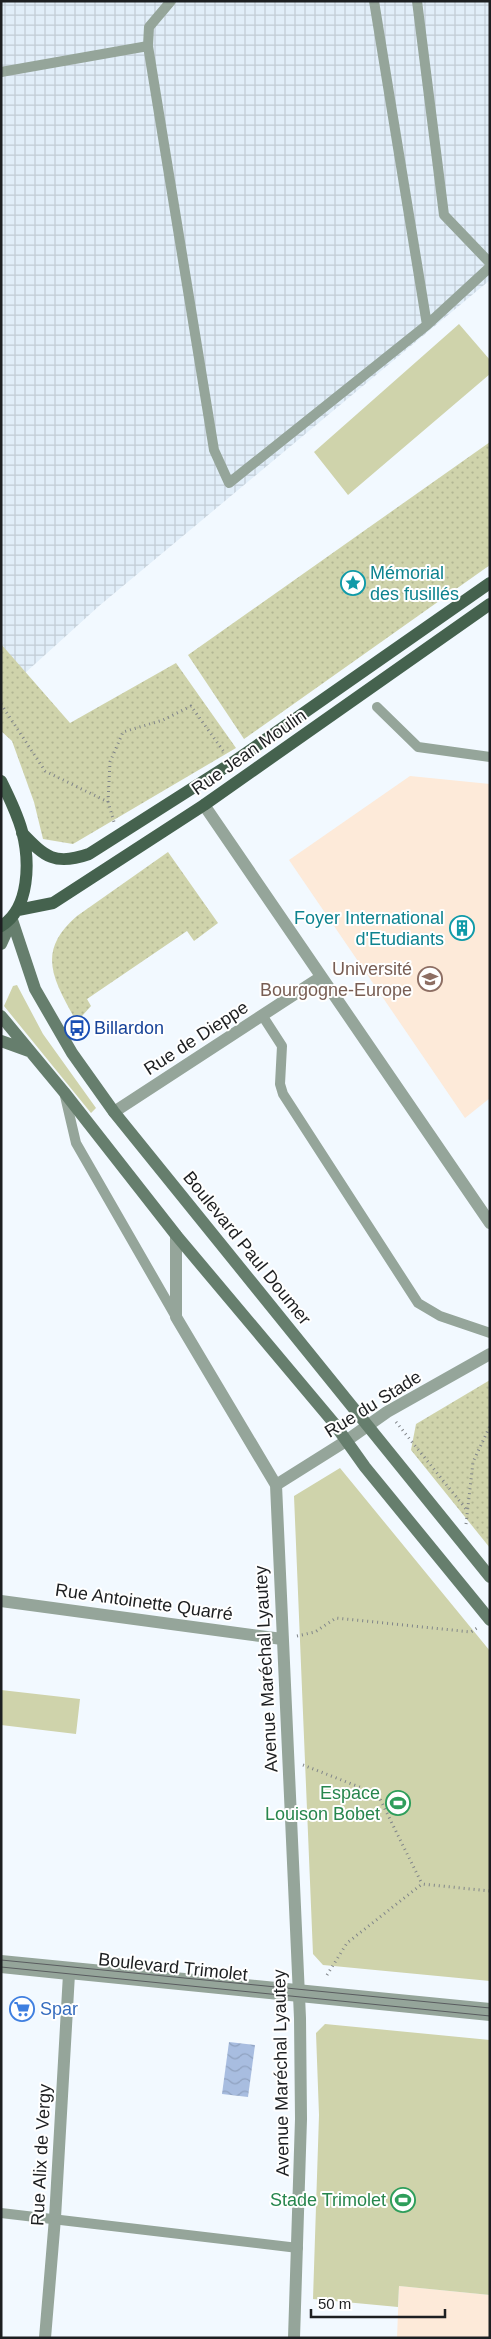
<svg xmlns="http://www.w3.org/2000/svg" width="491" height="2339" font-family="Helvetica,sans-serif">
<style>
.industrial{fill:url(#industrial-grid)}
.education{fill:#fdead9}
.green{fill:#cfd3ab}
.park{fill:url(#park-dots)}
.water{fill:url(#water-waves)}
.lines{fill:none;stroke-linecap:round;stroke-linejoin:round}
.path{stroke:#808589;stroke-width:3;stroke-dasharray:1 4;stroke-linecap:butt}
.service{stroke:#95a59a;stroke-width:10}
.minor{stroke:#95a59a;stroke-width:12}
.secondary{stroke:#667e6d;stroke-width:12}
.primary{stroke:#45624e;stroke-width:12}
.tram{stroke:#595c5f;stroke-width:1}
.labels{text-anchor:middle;stroke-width:4;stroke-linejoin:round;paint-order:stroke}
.culture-label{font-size:18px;fill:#0d838f;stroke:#fff;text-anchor:start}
.street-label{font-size:18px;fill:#1d1f21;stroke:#fff}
.education-label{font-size:18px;fill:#785e54;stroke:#fff;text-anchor:end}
.transit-label{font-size:18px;fill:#164399;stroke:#fff;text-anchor:start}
.leisure-label{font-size:18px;fill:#27864d;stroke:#fff;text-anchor:end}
.shop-label{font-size:18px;fill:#366cbe;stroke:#fff;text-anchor:start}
</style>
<defs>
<pattern id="industrial-grid" width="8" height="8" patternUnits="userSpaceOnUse" patternTransform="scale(1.25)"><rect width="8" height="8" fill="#e1eef9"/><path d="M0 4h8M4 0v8" fill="none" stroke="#c1ccd5"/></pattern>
<pattern id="park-dots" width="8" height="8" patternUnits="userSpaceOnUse" patternTransform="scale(1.25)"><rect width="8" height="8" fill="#cfd3ab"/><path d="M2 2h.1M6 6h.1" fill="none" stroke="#b1b593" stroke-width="1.8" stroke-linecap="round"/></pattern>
<pattern id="water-waves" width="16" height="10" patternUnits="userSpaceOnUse" patternTransform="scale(1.25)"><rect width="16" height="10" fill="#a8bde0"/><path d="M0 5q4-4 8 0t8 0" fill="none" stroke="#90a2c0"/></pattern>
</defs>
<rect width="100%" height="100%" fill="#f2f9ff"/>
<path class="industrial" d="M1,1H490V280L99,606L14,683L1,663Z"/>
<path class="education" d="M410,776L490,784V1098L465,1118L289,860Z
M399,2286L490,2295V2338H397Z"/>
<path class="green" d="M459,324L490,360V374L348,495L314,452Z
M17,985L43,1034L96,1108L91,1113L4,1006L13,986Z
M340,1468L490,1651V1981L323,1965L313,1954L294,1496Z
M1,1690L80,1699L76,1734L1,1725Z
M325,2024L490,2040V2295L399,2286L398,2307L313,2299L319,2115L316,2033Z"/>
<path class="park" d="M490,442V565L244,739L188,655Z
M1,644L70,723L176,663L236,748L73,844L43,839L34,802L12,741L1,731Z
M168,852L218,923L194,941L187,931L87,999L91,1006L82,1016L75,1019C53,979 36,951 77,916Z
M490,1380V1548L411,1450L416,1424Z"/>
<path class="water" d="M229,2042L255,2045L248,2097L222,2094Z"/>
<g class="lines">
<path class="path" d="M1,704L45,771L108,802L114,822
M108,802L110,762L123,732L163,720L191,706L224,752
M396,1422L466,1509
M466,1524L473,1462L490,1426
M297,1636L315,1632L336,1618L471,1632L477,1628
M303,1765L362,1788L380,1799L422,1884
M327,1975L347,1943L422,1884L490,1891"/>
<path class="service" d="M171,1L149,27L148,46L214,450L229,483L427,325L490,267
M374,1L427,325
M417,1L444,215L490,263
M1,72L148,46
M377,707L418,747L490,757
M262,1015L282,1046L280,1084L283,1094L418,1303L440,1316L490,1333
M65,1096L76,1143L176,1317
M1,1960L490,2008
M69,1974L490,2016
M1,2213L298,2248"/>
<path class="minor" d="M204,805L490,1223
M114,1112L321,977
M176,1235V1317L276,1485L300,2018L301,2119L294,2338
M276,1485L346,1441L387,1412L490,1354
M1,1601L282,1639
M1,1967L69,1974L55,2218L45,2338"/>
<path class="secondary" d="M12,920L35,989L72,1053L114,1112L490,1577
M1,944L12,920
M1,1016L64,1092L176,1235L333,1422L365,1467L490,1620
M1,1041L29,1051"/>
<path class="primary" d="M1,781C9,797 17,813 22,831C30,861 30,909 1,926
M22,833C45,857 55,866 89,854L232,763L490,583
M18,910L53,903L204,805L490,604"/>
<path class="tram" d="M1,1960L490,2008
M1,1967L490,2016"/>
</g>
<defs>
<symbol id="sight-ring" viewBox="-11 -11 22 22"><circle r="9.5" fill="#fff" stroke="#0f9aa8" stroke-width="1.5"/><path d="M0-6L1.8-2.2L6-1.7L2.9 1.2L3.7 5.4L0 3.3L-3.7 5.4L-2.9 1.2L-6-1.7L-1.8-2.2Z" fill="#0f9aa8"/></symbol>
<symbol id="building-ring" viewBox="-11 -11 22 22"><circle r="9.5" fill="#fff" stroke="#0f9aa8" stroke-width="1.5"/><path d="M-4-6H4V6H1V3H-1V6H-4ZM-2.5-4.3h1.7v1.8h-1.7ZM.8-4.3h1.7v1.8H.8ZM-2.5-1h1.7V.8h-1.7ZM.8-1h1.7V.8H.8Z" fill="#0f9aa8"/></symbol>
<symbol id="university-ring" viewBox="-11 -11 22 22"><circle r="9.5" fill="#fff" stroke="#8d6e63" stroke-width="1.5"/><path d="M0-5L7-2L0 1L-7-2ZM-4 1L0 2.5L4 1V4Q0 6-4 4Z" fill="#8d6e63"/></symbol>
<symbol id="bus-ring" viewBox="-11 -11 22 22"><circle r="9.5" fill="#fff" stroke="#1a4fb4" stroke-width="1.5"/><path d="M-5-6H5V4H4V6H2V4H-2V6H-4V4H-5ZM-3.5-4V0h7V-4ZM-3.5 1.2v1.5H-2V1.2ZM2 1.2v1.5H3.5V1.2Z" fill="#1a4fb4"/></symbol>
<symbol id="stadium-ring" viewBox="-11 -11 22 22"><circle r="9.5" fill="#fff" stroke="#2e9e5b" stroke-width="1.5"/><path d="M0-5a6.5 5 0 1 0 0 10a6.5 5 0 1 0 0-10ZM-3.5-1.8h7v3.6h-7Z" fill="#2e9e5b"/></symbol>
<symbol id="supermarket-ring" viewBox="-11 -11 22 22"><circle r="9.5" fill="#fff" stroke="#3f7fe0" stroke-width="1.5"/><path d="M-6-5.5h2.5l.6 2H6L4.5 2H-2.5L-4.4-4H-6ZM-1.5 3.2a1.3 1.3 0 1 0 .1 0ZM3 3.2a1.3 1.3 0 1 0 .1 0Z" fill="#3f7fe0"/></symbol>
</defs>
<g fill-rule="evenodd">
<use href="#sight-ring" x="339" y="569" width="28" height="28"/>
<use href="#building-ring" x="448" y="914" width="28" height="28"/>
<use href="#university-ring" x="416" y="965" width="28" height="28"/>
<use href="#bus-ring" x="63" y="1014" width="28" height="28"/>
<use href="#stadium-ring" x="384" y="1789" width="28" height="28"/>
<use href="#supermarket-ring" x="8" y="1995" width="28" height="28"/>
<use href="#stadium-ring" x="389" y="2186" width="28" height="28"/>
</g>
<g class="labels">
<g class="culture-label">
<text x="370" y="579">Mémorial<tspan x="370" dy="21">des fusillés</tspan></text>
<text x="444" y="924" text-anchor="end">Foyer International<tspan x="444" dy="21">d'Etudiants</tspan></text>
</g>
<g class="street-label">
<text transform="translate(249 752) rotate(-35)" y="6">Rue Jean Moulin</text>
<text transform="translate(196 1038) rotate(-33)" y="6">Rue de Dieppe</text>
<text transform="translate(247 1248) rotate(51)" y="6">Boulevard Paul Doumer</text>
<text transform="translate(373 1404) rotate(-32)" y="6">Rue du Stade</text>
<text transform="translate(144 1602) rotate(8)" y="6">Rue Antoinette Quarré</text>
<text transform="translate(266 1669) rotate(-93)" y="6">Avenue Maréchal Lyautey</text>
<text transform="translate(173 1967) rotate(6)" y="6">Boulevard Trimolet</text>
<text transform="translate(281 2073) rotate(-91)" y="6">Avenue Maréchal Lyautey</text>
<text transform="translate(41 2155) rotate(-87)" y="6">Rue Alix de Vergy</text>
</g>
<g class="education-label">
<text x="412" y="975">Université<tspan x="412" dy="21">Bourgogne-Europe</tspan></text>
</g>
<g class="transit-label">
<text x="94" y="1034">Billardon</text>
</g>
<g class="leisure-label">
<text x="380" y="1799">Espace<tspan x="380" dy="21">Louison Bobet</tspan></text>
<text x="386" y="2206">Stade Trimolet</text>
</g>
<g class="shop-label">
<text x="40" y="2015">Spar</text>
</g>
</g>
<rect width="491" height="2339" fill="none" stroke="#1d1f21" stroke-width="5"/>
<path d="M311 2309v8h134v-8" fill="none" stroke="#1d1f21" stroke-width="2.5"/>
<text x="318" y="2309" font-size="15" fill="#1d1f21" stroke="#ffffff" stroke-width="4" paint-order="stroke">50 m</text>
</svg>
